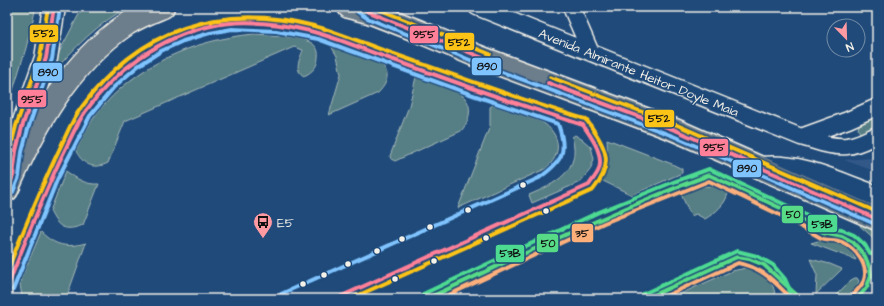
<svg xmlns="http://www.w3.org/2000/svg" width="884" height="306" font-family="'Architects Daughter',sans-serif">
<style>
.built{fill:#325888}
.green{fill:#577f85;stroke:#a6b8b6}
.lines{fill:none;stroke-linecap:round;stroke-linejoin:round}
.street-casing{stroke:#f4f1e8;stroke-width:19}
.secondary-casing{stroke:#f4f1e8;stroke-width:25}
.highway-casing{stroke:#f4f1e8;stroke-width:25}
.street{stroke:#1f4a7a;stroke-width:16}
.secondary{stroke:#1f4a7a;stroke-width:22}
.highway{stroke:#6c7d8b;stroke-width:22}
.bus-1-casing{stroke:#1f4a7a;stroke-width:7}
.bus-2-casing{stroke:#1f4a7a;stroke-width:7}
.bus-3-casing{stroke:#1f4a7a;stroke-width:7}
.bus-4-casing{stroke:#1f4a7a;stroke-width:7}
.bus-5-casing{stroke:#1f4a7a;stroke-width:7}
.bus-6-casing{stroke:#1f4a7a;stroke-width:7}
.bus-1{stroke:#ff8098;stroke-width:4}
.bus-2{stroke:#80c4ff;stroke-width:4}
.bus-3{stroke:#fdc418;stroke-width:4}
.bus-4{stroke:#58db86;stroke-width:4}
.bus-5{stroke:#feb07b;stroke-width:4}
.bus-6{stroke:#4ddb92;stroke-width:4}
.bus-dot{fill:#f4f1e8;stroke:#1f4a7a;stroke-width:1.5}
.labels{text-anchor:middle;stroke-width:3;stroke-linejoin:round;paint-order:stroke}
.street-label{font-size:13px;fill:#f4f1e8;stroke:#1f4a7a}
.poi-label{font-size:13px;fill:#f4f1e8;stroke:#1f4a7a;text-anchor:start}
.line-badge{stroke:#1f4a7a;stroke-width:1.5}
.pale-badge-label{font-size:11px;text-anchor:middle;font-weight:bold;fill:#111}
</style>
<rect width="100%" height="100%" fill="#1f4a7a"/>
<filter id="ink" filterUnits="userSpaceOnUse"><feTurbulence type="fractalNoise" baseFrequency=".025" numOctaves="2"/><feDisplacementMap in="SourceGraphic" scale="8" xChannelSelector="R" yChannelSelector="G"/><feConvolveMatrix kernelMatrix="1 2 1 2 8 2 1 2 1" color-interpolation-filters="sRGB"/></filter>
<g filter="url(#ink)">
<path class="built" d="M877,155V172L844,160L870,158Z"/>
<path class="green" d="M7,7H36L26,48L7,110Z
M84,7H129C99,22 73,49 52,74L53,64L78,16Z
M254,34C267,35 303,36 313,44C317,47 319,52 318,57C318,67 312,72 304,76C293,70 300,59 303,50L294,47L125,121L108,163C94,170 83,165 76,151C82,138 89,124 97,113C137,64 193,40 254,34Z
M331,46L378,62C392,71 388,83 378,93L329,115L341,74L337,56Z
M416,77C426,81 454,89 462,95C474,105 470,121 461,131L395,161L391,159L390,156L409,106Z
M493,105L542,122C561,134 563,155 545,169L458,208L490,126V107Z
M877,115V129L865,135L860,133L858,129L860,122Z
M575,135L583,140L591,147L594,159L590,170L580,182L532,203L529,195C555,184 582,171 572,137Z
M607,139L672,164L682,169V173L632,195L603,181L608,166Z
M66,171C77,179 86,185 99,184L83,225C65,232 58,228 50,211Z
M710,186L726,188L728,193C726,204 715,213 705,219L696,214L691,216L680,192L690,188Z
M861,224L877,230V241L860,226Z
M41,232C55,246 67,248 86,243L66,299H23L22,297L20,284L21,279Z
M825,239C840,240 850,247 856,260L811,243Z
M810,259L830,264L842,269L816,294L817,275Z
M746,268C762,271 776,281 775,299H696L691,295L680,299H662L668,297L675,296L732,271Z
M855,278H857L859,281L857,287L848,298L832,299L851,280Z"/>
<g class="lines">
<defs>
<path id="street" d="M477,7L801,137C816,141 832,148 847,146C858,145 868,139 877,135
M571,7L591,53
M801,137L848,120L877,107"/>
<path id="secondary" d="M14,166L16,151L22,127L46,58L54,7
M762,168C803,164 840,185 877,197"/>
<path id="highway" d="M349,7L369,12L418,31L477,56L675,130L877,219
M7,190C34,127 69,63 127,24C138,17 151,12 163,7"/>
</defs>
<use href="#street" class="street-casing"/>
<use href="#secondary" class="secondary-casing"/>
<use href="#highway" class="highway-casing"/>
<use href="#street" class="street"/>
<use href="#secondary" class="secondary"/>
<use href="#highway" class="highway"/>
<defs>
<path id="bus-1" d="M361,7L369,12L488,60
M548,83L675,130L877,219
M7,190L13,176L16,151L22,127L46,58L54,7
M7,288C24,244 41,201 61,158C69,143 75,126 85,112C115,70 160,37 211,26C243,19 278,23 310,31C339,38 366,51 394,60C457,83 519,105 583,125C591,137 604,153 599,169C597,175 592,180 589,185L335,299"/>
<path id="bus-2" d="M358,12L367,18L475,62L673,136L875,224
M13,192L19,177L22,152L28,129L52,59L60,8
M13,290L57,180L90,116L114,87L138,66L161,51L183,41L210,33L232,29L276,31L318,39L470,94L558,124C568,152 563,161 539,178L281,294"/>
<path id="bus-3" d="M373,7L490,54
M550,77L677,125L877,212
M7,175L10,150L16,126L40,57L48,7
M7,272C23,231 40,190 59,150C66,136 71,121 81,108C139,28 220,2 314,26C342,33 369,46 397,55C459,77 522,100 585,119L588,122C606,148 615,163 593,190L350,299"/>
<path id="bus-4" d="M426,299C520,256 612,211 709,175L787,211L823,232L842,236L853,242L865,256L870,269L871,275L867,287L857,299
M645,299L737,257L749,259L764,265L801,299"/>
<path id="bus-5" d="M440,299L604,223L709,181L784,217L821,238C828,241 835,239 842,242C855,248 869,265 864,280C862,286 857,290 853,295
M659,299L738,263C764,268 774,282 792,299"/>
<path id="bus-6" d="M423,294L599,212L671,183L709,169L809,216L830,228L842,230L854,235L865,245L870,254H877
M643,294L737,251L757,256L773,265L785,279L789,288L790,298"/>
</defs>
<use href="#bus-1" class="bus-1-casing"/>
<use href="#bus-2" class="bus-2-casing"/>
<use href="#bus-3" class="bus-3-casing"/>
<use href="#bus-4" class="bus-4-casing"/>
<use href="#bus-5" class="bus-5-casing"/>
<use href="#bus-6" class="bus-6-casing"/>
<use href="#bus-1" class="bus-1"/>
<use href="#bus-2" class="bus-2"/>
<use href="#bus-3" class="bus-3"/>
<use href="#bus-4" class="bus-4"/>
<use href="#bus-5" class="bus-5"/>
<use href="#bus-6" class="bus-6"/>
</g>
</g>
<defs>
<symbol id="bus-pin" viewBox="-11 -11 22 30"><path d="M0 17L-7.5 6A9.5 9.5 0 1 1 7.5 6Z" fill="#ff9aa2" stroke="#1f4a7a"/><path d="M-5-6H5V4H4V6H2V4H-2V6H-4V4H-5ZM-3.5-4V0h7V-4ZM-3.5 1.2v1.5H-2V1.2ZM2 1.2v1.5H3.5V1.2Z" fill="#111"/></symbol>
</defs>
<g fill-rule="evenodd">
<use href="#bus-pin" x="252" y="211" width="22" height="30"/>
</g>
<g class="bus-dot">
<circle cx="523" cy="185" r="3.5"/>
<circle cx="468" cy="210" r="3.5"/>
<circle cx="546" cy="211" r="3.5"/>
<circle cx="430" cy="227" r="3.5"/>
<circle cx="486" cy="238" r="3.5"/>
<circle cx="402" cy="239" r="3.5"/>
<circle cx="377" cy="251" r="3.5"/>
<circle cx="434" cy="261" r="3.5"/>
<circle cx="348" cy="264" r="3.5"/>
<circle cx="324" cy="275" r="3.5"/>
<circle cx="395" cy="279" r="3.5"/>
<circle cx="303" cy="284" r="3.5"/>
</g>
<g class="labels">
<g class="street-label">
<text transform="translate(639 72) rotate(22)" y="5">Avenida Almirante Heitor Doyle Maia</text>
</g>
<g class="poi-label">
<text x="277" y="227">E5</text>
</g>
</g>
<g class="line-badge">
<rect x="29" y="24" width="30" height="19" rx="4" fill="#fdc418"/>
<rect x="409" y="25" width="30" height="19" rx="4" fill="#ff8098"/>
<rect x="444" y="32" width="31" height="19" rx="4" fill="#fdc418"/>
<rect x="471" y="57" width="31" height="19" rx="4" fill="#80c4ff"/>
<rect x="32" y="62" width="31" height="20" rx="4" fill="#80c4ff"/>
<rect x="17" y="89" width="30" height="19" rx="4" fill="#ff8098"/>
<rect x="644" y="109" width="31" height="19" rx="4" fill="#fdc418"/>
<rect x="699" y="138" width="30" height="19" rx="4" fill="#ff8098"/>
<rect x="732" y="159" width="30" height="19" rx="4" fill="#80c4ff"/>
<rect x="781" y="205" width="23" height="19" rx="4" fill="#58db86"/>
<rect x="807" y="214" width="31" height="19" rx="4" fill="#4ddb92"/>
<rect x="571" y="223" width="23" height="20" rx="4" fill="#feb07b"/>
<rect x="536" y="233" width="23" height="20" rx="4" fill="#58db86"/>
<rect x="495" y="244" width="30" height="19" rx="4" fill="#4ddb92"/>
</g>
<g class="pale-badge-label">
<text x="44" y="37">552</text>
<text x="424" y="38">955</text>
<text x="459" y="46">552</text>
<text x="487" y="70">890</text>
<text x="48" y="76">890</text>
<text x="32" y="103">955</text>
<text x="659" y="122">552</text>
<text x="714" y="151">955</text>
<text x="747" y="172">890</text>
<text x="793" y="218">50</text>
<text x="822" y="228">53B</text>
<text x="582" y="237">35</text>
<text x="548" y="247">50</text>
<text x="510" y="257">53B</text>
</g>
<rect width="884" height="306" fill="none" stroke="#1f4a7a" stroke-width="24"/>
<rect x="12" y="12" width="860" height="282" fill="none" stroke="#f4f1e8" stroke-width="1.5" filter="url(#ink)"/>
<g transform="translate(846 38) rotate(157)"><circle r="19" fill="#1f4a7a" stroke="#748da6"/>
<path d="M0-3L7 15L0 10L-7 15Z" fill="#ff9aa2"/>
<text y="-6" font-size="11" font-weight="bold" text-anchor="middle" fill="#f4f1e8">N</text>
</g>
</svg>
